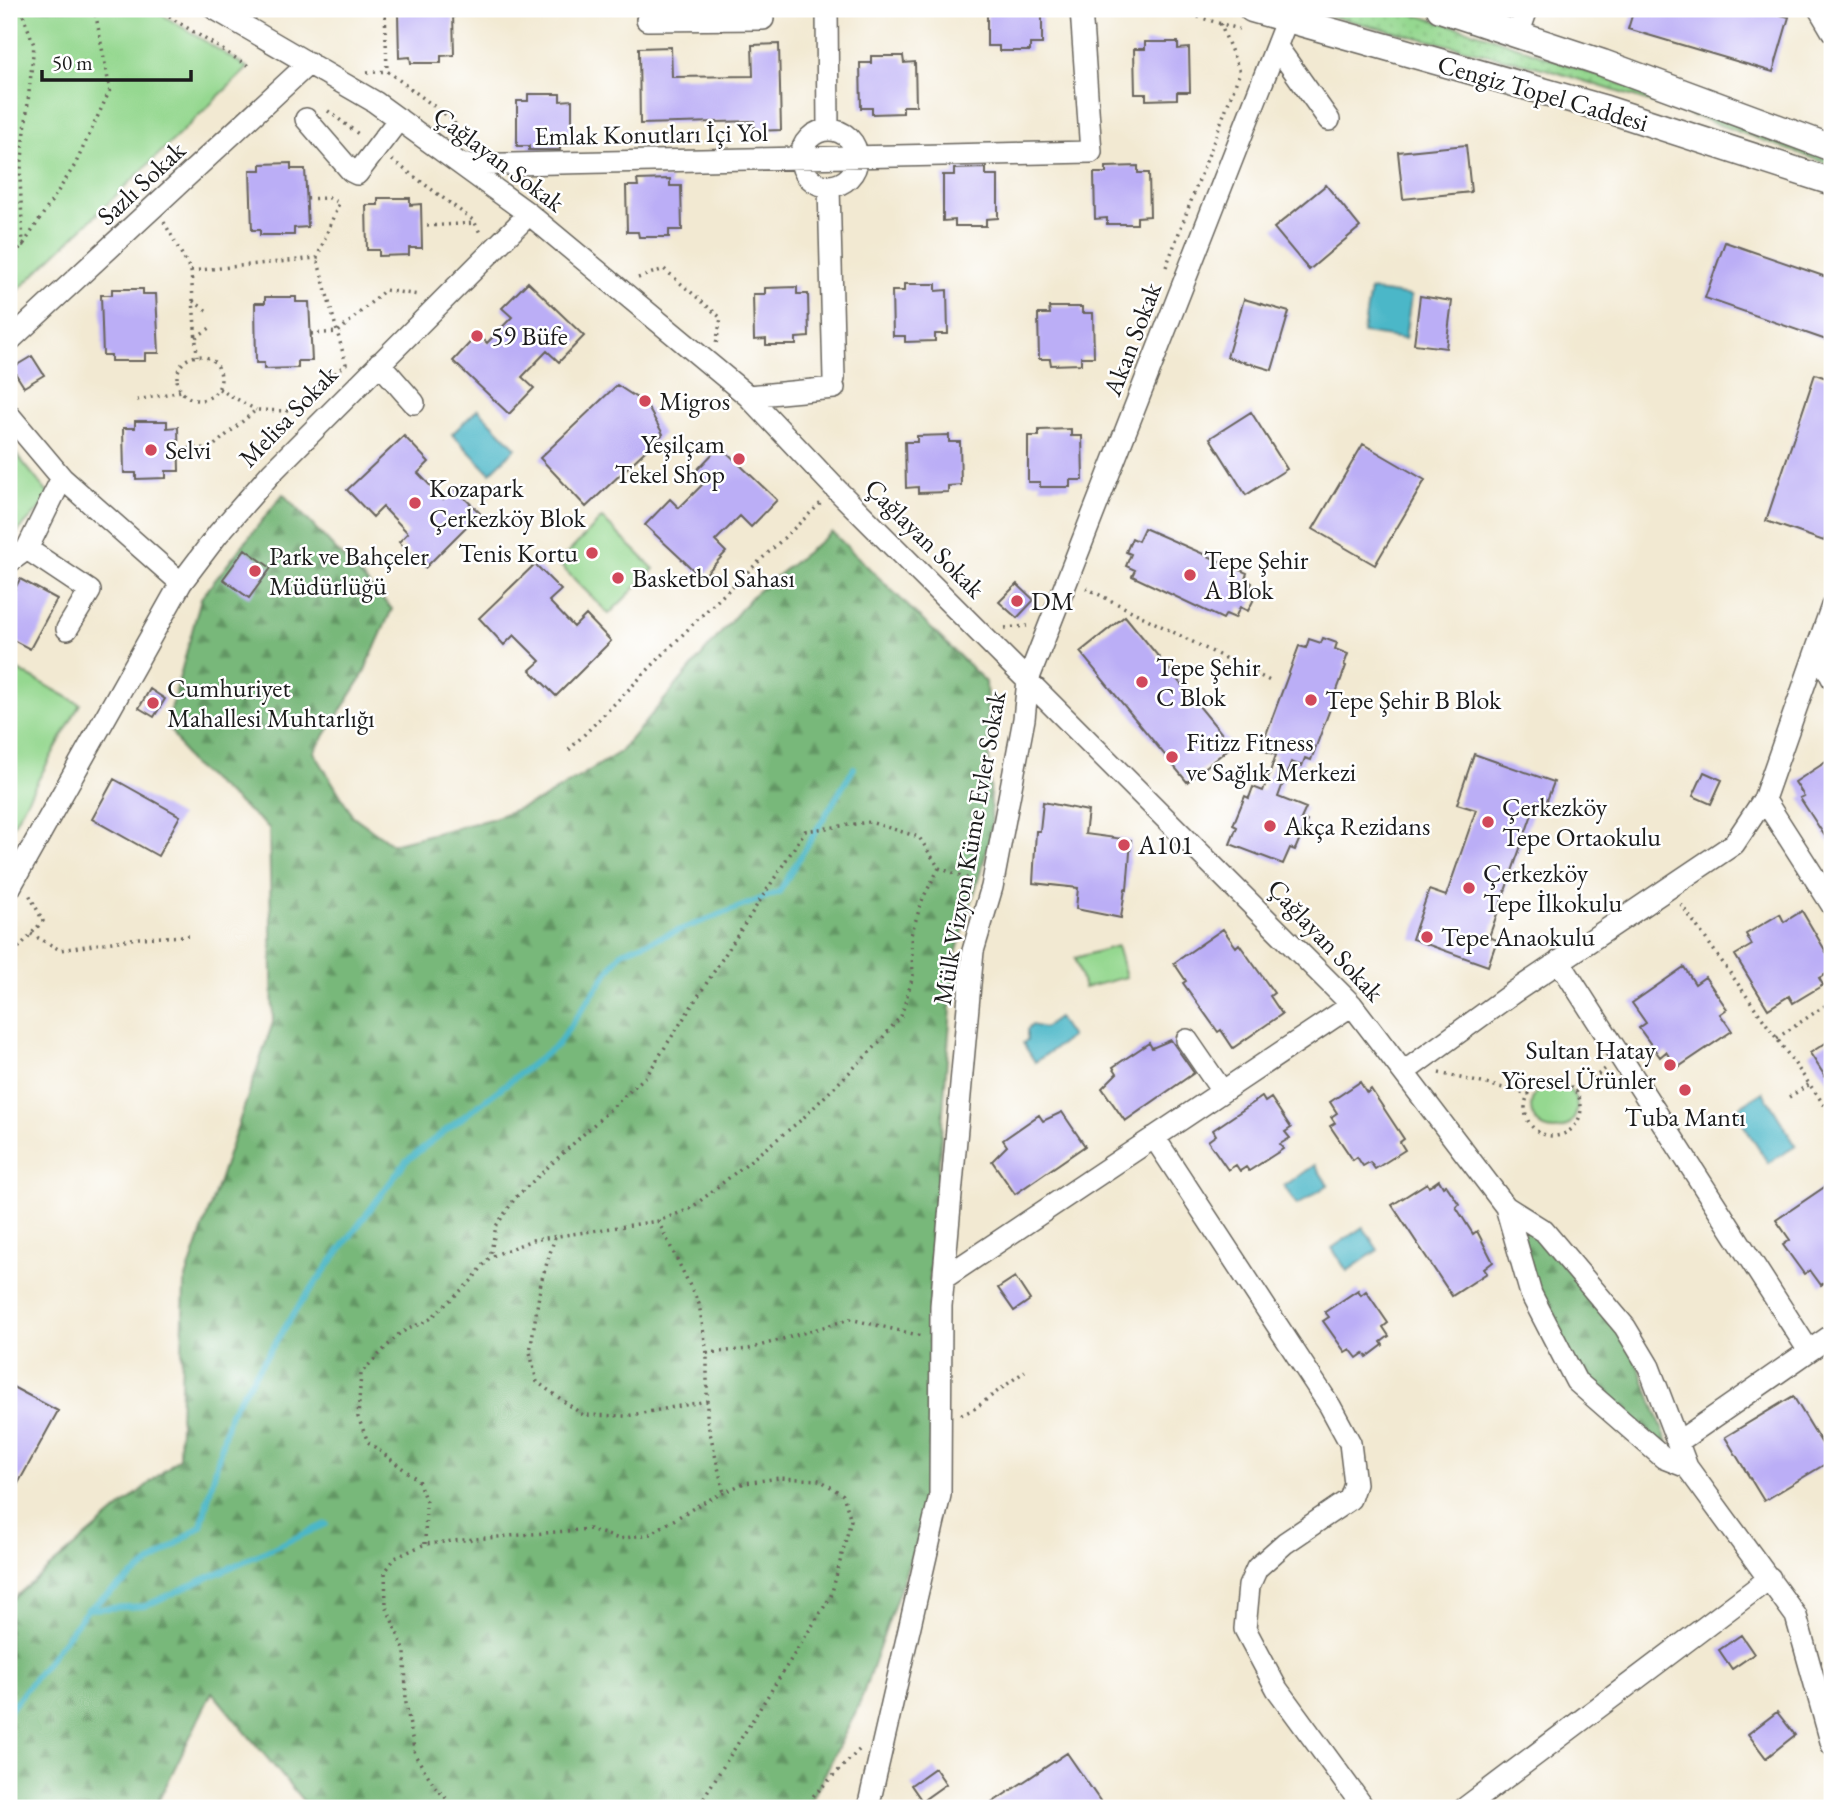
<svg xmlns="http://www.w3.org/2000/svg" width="1841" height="1817" font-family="'EB Garamond',serif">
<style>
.grass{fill:url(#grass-dots);stroke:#587a56;stroke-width:2}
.forest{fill:url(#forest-firs);stroke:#4a6a4b;stroke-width:2}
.park{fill:#95d890;stroke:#587a56;stroke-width:2}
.water{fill:#4bb7c8;stroke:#346a72;stroke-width:2}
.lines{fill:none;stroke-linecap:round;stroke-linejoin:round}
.stream{stroke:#4bb7c8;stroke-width:6}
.building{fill:#bbaef6}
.minor-casing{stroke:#67645c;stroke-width:24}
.major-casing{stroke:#67645c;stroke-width:29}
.path{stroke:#67645c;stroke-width:3.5;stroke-dasharray:2 5;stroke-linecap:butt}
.minor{stroke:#fff;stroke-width:21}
.major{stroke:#fff;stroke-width:26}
.poi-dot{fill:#d1495b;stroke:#fff;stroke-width:2.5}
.labels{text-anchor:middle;stroke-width:5;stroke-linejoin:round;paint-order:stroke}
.street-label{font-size:26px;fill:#1c1c1c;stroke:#fff}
.poi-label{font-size:26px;fill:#1c1c1c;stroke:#fff;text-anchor:start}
</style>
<defs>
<pattern id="grass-dots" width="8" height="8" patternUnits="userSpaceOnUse" patternTransform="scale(1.75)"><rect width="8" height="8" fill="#95d890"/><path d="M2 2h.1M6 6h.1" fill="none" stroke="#80b97c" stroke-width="1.8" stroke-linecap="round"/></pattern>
<pattern id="forest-firs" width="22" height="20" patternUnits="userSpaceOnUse" patternTransform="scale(1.75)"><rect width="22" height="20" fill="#78b87a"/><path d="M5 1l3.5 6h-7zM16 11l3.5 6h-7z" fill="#629563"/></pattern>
</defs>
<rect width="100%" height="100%" fill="#fff"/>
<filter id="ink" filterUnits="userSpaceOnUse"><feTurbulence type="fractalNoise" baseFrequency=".0143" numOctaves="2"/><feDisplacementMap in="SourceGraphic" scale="14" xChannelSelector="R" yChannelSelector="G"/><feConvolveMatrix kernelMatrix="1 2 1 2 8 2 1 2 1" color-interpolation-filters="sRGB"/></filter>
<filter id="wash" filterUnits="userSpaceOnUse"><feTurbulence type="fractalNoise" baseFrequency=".00686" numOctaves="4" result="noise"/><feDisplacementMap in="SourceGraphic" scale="28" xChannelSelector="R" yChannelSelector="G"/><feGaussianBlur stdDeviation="1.57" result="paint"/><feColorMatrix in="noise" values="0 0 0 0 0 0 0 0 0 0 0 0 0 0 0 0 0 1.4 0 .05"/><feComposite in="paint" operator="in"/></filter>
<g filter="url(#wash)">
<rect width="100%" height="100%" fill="#f2e9d2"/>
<path class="grass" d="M1329,9H1396L1488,36L1832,160V165L1703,119L1546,69L1326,15Z"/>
<path class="forest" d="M283,494L392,609L361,679L314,752L353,816L392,844L491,819L541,800L620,752L753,595L832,532L986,682L992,833L955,957L930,1276L933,1495L859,1705L808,1808H309L212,1692L155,1808H9V1602L179,1458L184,1284L273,1022L269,828L190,763L167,724L201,598Z
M1519,1223L1531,1228L1629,1342L1673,1456L1577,1369L1533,1283Z"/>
<path class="park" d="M9,9H153L248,68L9,299Z
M9,445L51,497L9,541Z
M602,518L654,569L609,614L558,563Z
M9,665L80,704L9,833Z
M1117,946L1126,977L1084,988L1075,958Z
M1531 1107a23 23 0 1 1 46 0a23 23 0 1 1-46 0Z"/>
<path class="water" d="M1370,290L1411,296L1405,339L1363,333Z
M478,409L516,448L490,473L452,434Z
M1058,1018L1071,1037L1035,1062L1023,1043L1027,1040V1030L1032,1025L1044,1028Z
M1763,1092L1796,1146L1768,1163L1734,1110Z
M1315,1165L1328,1185L1297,1205L1284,1186Z
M1363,1227L1378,1250L1347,1271L1332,1248Z"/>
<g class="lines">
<path class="stream" d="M90,1609L145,1606L326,1524
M9,1711L88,1609L201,1526L230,1413L300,1304L406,1161L557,1045L622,952L779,892L854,768"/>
</g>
<g id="blocks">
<path class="building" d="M410,9L453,12L454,55L441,56V63H411L410,57L399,58L398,13L410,12Z
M987,9H1042V44H1030V51H999V46H987Z
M1634,9H1774L1773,13L1789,17L1773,72L1628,29Z
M1145,42H1178V49L1189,48L1190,92H1177V99L1146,100V94H1135L1134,49H1145Z
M779,44L781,130L754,131V121L640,124L639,48L671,47L672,77L753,76L752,45Z
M871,56H903L904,63L915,62L916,106H903V113L872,114V108H861L860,63H871Z
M528,94H560V101L572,100V144H560V150H529V146H517V101H528Z
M1466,145L1471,192L1403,199L1398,152Z
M291,163V169H305L308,227L294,228V235H260V230H252L250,170H261V164Z
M1138,166V173H1149L1150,216L1137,217V224H1107V218L1095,219L1094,173H1106V167Z
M986,168V175H998V218L986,219V226H955V220L943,221V175H954V169Z
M670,179V186H681L682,230H669V237H639L638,232H627L626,186H638L637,180Z
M1326,185L1360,227L1309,270L1274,228Z
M378,198H410V205L421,204L422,248H409V255L379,256V250H367L366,205H378Z
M1725,242L1832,279V342L1705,298Z
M528,282L584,336L559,362L547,351L522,377L534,388L509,414L453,361L478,334L487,343L512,317L502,308Z
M904,284H936V291L947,290L948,334H935V341L905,342V336H893L892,291H904Z
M797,287V294H808L809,337L796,338V345H766V339L754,340L753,294H765V288Z
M112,289H143V294H156L159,353H145V361H111V355H103L101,295H112Z
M1420,296L1452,301L1446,348L1414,344Z
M265,297H296V302H309L312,361H298V368L264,369V363H256L255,303H265Z
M1244,299L1289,312L1272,370L1227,357Z
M1049,307H1082V313H1093L1094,357H1081V364L1051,365L1050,359H1039L1038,314H1050Z
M32,356L44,375L24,387L12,368Z
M1815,374L1832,380V518L1824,541L1766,521Z
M617,385L646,404L663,434L586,507L540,458Z
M1251,412L1287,469L1246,495L1210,438Z
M135,421H167V428L178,427L179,471H166V478L136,479V473H124L123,428H135Z
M1071,429V436H1082L1083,480H1070V487H1040V482H1028V436H1039V430Z
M949,435V442H960L961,485L948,486V492L918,493V487L906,488L905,442H917V436Z
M404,436L429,462L418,473L443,499L454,488L480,513L425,568L399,542L408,533L383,507L373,517L347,490Z
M1363,444L1425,480L1375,565L1313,529Z
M720,446L777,500L751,527L740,516L715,541L726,552L702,578L645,525L670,499L679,508L705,482L695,472Z
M1144,528L1247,573L1245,579L1252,583L1248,593L1255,597L1248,611L1240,607L1235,618L1226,614L1223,619L1132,576L1135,570L1126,566L1131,554L1126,552L1132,538L1138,541Z
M245,549L271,568L249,598L223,579Z
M535,564L561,590L549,601L574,627L586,615L611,641L556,696L530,670L540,661L514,635L504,645L479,618Z
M20,579L57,599L30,649L9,638V600Z
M1017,584L1034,600L1017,618L999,602Z
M1125,616L1232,746L1187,782L1080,652Z
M1323,638L1337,643L1335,649L1348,654L1344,665L1346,666L1311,760L1305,758L1302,766L1291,762L1278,797L1306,808L1301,819L1307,821L1295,850L1290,848L1283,864L1230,844L1237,827L1233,825L1245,796L1249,798L1253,787L1263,791L1276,755L1265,751L1269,742L1264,740L1299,646L1306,648L1309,639L1321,643Z
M150,689L165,699L154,717L139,708Z
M1474,754L1554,782L1546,803L1537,800L1489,937L1497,940L1488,966L1412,939L1429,890L1446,896L1476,810L1457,804Z
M1832,758V847L1800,798L1804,796L1795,782Z
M1704,772L1722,780L1711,804L1693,796Z
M114,779L180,816L158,856L92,819Z
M1043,802L1088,811L1085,834L1131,840L1127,890L1125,889L1121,918L1076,909L1078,888L1033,883L1036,831H1040Z
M1802,911L1832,962V971L1819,978L1823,985L1793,1003L1789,996L1768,1009L1735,955L1752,945L1746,934L1780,914L1784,922Z
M1223,929L1236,947L1239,944L1274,993L1270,996L1282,1014L1233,1048L1221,1030L1218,1032L1183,983L1186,981L1174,963Z
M1684,967L1695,984L1705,977L1727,1009L1720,1014L1732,1031L1677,1068L1666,1052L1660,1057L1639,1028L1646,1023L1632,1003Z
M1832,1039V1087L1810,1053Z
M1171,1040L1194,1073L1125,1121L1102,1088L1117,1073L1113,1067L1149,1043L1152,1048Z
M1360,1082L1367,1093L1371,1089L1404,1139L1400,1142L1405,1150L1375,1169L1370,1162L1363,1166L1357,1157L1353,1160L1330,1126L1335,1123L1331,1117L1337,1113L1330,1102Z
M1262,1097L1265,1102L1271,1098L1291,1128L1285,1132L1290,1138L1280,1144L1283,1149L1249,1171L1246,1167L1240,1171L1236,1165L1228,1170L1208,1141L1216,1135L1213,1130Z
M1062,1112L1085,1146L1015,1194L992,1161L1007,1146L1003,1140L1039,1115L1043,1121Z
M1439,1180L1443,1187L1446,1185L1459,1204L1456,1207L1473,1234L1477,1231L1493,1262L1484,1269L1487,1273L1452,1296L1392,1205L1427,1183L1429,1187Z
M1832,1182V1277L1821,1285L1810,1270L1804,1274L1783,1245L1790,1240L1776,1220Z
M1015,1277L1030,1300L1014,1311L998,1288Z
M1358,1290L1361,1295L1366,1291L1388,1323L1383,1327L1389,1336L1381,1342L1383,1345L1367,1357L1364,1353L1357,1358L1350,1349L1345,1352L1323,1321L1329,1317L1325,1312Z
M9,1385L58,1411L9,1500Z
M1793,1396L1832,1460L1764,1501L1725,1437Z
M1741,1635L1754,1654L1732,1669L1719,1650Z
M1777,1712L1795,1735L1766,1758L1748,1734Z
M1067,1753L1105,1808H984Z
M935,1768L946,1784L922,1801L911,1785Z"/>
</g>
</g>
<g filter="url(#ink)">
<use href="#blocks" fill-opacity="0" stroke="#67645c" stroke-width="2"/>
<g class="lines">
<defs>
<path id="minor" d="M215,9L375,102L529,214L748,396L836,489L1352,1005L1506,1207L1544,1231L1625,1327L1649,1367L1687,1467L1796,1616L1832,1745
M827,9L828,130
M1819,9L1832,31
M647,20L763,19
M1518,35L1527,9
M1277,47L1329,120
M306,119L351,171L357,174L399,119
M801 158a28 28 0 1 1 56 0a28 28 0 1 1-56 0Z
M462,165L1091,152L1081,9
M829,187L834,379
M9,341L309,63
M379,363L414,403
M748,396L834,388
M9,415L62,478L181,583
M27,549L90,591L67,629
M9,562L27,549L62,478
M1817,649L1832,678
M1764,799L1832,905
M9,889L181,583L218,534L272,472L529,214
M1559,961L1809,1351
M1187,1040L1222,1091
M1404,1072L1514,992L1734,844L1764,799L1832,606
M1154,1137L1330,1406L1350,1443L1355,1484L1350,1499L1285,1543L1257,1568L1249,1586L1245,1629L1277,1689L1364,1808
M1506,1207L1531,1294L1576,1381L1664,1458L1687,1467
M944,1278L1352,1005
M1678,1442L1832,1335
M868,1808L940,1495L941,1306L973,951L992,887L1024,719L1028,680L1287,19
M1465,1808L1770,1578"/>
<path id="major" d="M1252,9L1606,109L1832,182
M1440,9L1603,63L1832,148"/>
</defs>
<use href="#minor" class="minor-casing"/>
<use href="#major" class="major-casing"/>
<path class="path" d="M157,9L250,67
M385,9L387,71
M1171,9L1239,29
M367,73L387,71L454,121L458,138
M328,111L361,136
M392,160L474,221L481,235
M164,222L191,271L197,356
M427,226L475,223
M9,241L23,245L20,178L34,45L21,9
M9,259L23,245L75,165L110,90L96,16L85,9
M1166,267L1240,72L1220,23
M191,271L317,258L339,203L329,198L302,199
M638,278L664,269L721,318L716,344
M193,301L210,313
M311,334L338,332L385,290L419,295
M196,337L210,328
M177 378a22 22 0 1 1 44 0a22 22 0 1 1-44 0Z
M219,389L256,410
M137,400L181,391
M181,449L211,448L256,410L292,411L346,364L317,258
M1086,588L1272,682
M1005,628L1027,626
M569,750L700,617L822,502
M939,868L973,880
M1681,904L1832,1116
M31,934L60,950L138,938L189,936
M9,958L43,921L28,892
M1777,1038L1826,1005L1832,1015
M1439,1073L1529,1094
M1525 1108a28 28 0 1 1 56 0a28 28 0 1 1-56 0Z
M1576,1092L1605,1069
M1789,1097L1810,1084
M658,1221L699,1304L707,1353V1420L724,1493
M555,1237L541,1282L530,1352L537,1382L583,1415L626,1416L707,1401
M707,1353L749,1349L850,1319L922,1336
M961,1415L974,1409L1025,1371
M425,1544L426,1502L418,1480L368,1442L358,1417L361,1373L400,1333L430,1319L471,1281L490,1257L532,1240L658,1221L690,1209L801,1120L874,1048L901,1016L913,976L911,935L923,898L939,868L919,837L870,822L805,831L647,1075L516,1197L496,1226L490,1257
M456,1808L436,1788L415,1755L406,1703L405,1652L386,1606L385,1572L395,1558L425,1544L452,1541L590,1529L619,1539L650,1534L702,1503L744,1483L779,1478L820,1480L843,1495L851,1520L831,1596L697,1808
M806,1808L814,1795L861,1748"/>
<use href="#minor" class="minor"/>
<use href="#major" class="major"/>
</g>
</g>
<g class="poi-dot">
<circle cx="477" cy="336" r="7"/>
<circle cx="645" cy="401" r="7"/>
<circle cx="151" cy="450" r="7"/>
<circle cx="739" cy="459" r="7"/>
<circle cx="415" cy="503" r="7"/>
<circle cx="592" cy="553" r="7"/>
<circle cx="255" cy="571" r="7"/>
<circle cx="1190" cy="575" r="7"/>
<circle cx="618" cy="578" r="7"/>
<circle cx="1017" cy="601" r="7"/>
<circle cx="1142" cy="682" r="7"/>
<circle cx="1311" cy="700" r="7"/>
<circle cx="153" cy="703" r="7"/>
<circle cx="1172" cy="757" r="7"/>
<circle cx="1488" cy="822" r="7"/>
<circle cx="1270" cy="826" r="7"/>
<circle cx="1124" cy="845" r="7"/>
<circle cx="1469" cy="888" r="7"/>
<circle cx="1427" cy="937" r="7"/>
<circle cx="1670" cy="1065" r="7"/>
<circle cx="1685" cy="1090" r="7"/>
</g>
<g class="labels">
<g class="street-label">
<text transform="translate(1543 93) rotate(16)" y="9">Cengiz Topel Caddesi</text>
<text transform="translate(651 134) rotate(-1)" y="9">Emlak Konutları İçi Yol</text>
<text transform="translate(499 159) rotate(37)" y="9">Çağlayan Sokak</text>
<text transform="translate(141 183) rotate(-43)" y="9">Sazlı Sokak</text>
<text transform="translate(1132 339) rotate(-69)" y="9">Akan Sokak</text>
<text transform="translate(288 416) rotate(-46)" y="9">Melisa Sokak</text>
<text transform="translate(925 538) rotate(45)" y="9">Çağlayan Sokak</text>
<text transform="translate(969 848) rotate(-80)" y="9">Mülk Vizyon Küme Evler Sokak</text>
<text transform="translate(1326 940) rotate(47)" y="9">Çağlayan Sokak</text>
</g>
<g class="poi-label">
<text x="491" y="345">59 Büfe</text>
<text x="659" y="410">Migros</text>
<text x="725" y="453" text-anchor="end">Yeşilçam<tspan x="725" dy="30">Tekel Shop</tspan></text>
<text x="165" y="459">Selvi</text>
<text x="429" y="497">Kozapark<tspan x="429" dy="30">Çerkezköy Blok</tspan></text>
<text x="578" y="562" text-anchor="end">Tenis Kortu</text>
<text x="269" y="565">Park ve Bahçeler<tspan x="269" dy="30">Müdürlüğü</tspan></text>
<text x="1204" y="569">Tepe Şehir<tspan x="1204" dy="30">A Blok</tspan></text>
<text x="632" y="587">Basketbol Sahası</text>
<text x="1031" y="610">DM</text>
<text x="1156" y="676">Tepe Şehir<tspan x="1156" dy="30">C Blok</tspan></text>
<text x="167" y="697">Cumhuriyet<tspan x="167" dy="30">Mahallesi Muhtarlığı</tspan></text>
<text x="1325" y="709">Tepe Şehir B Blok</text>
<text x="1186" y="751">Fitizz Fitness<tspan x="1186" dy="30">ve Sağlık Merkezi</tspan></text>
<text x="1502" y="816">Çerkezköy<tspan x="1502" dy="30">Tepe Ortaokulu</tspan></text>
<text x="1284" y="835">Akça Rezidans</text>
<text x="1138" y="854">A101</text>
<text x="1483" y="882">Çerkezköy<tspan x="1483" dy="30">Tepe İlkokulu</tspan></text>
<text x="1441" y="946">Tepe Anaokulu</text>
<text x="1656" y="1059" text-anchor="end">Sultan Hatay<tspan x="1656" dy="30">Yöresel Ürünler</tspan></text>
<text x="1685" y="1126" text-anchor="middle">Tuba Mantı</text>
</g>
</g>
<rect width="1841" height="1817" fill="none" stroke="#fff" stroke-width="35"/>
<path d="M42 70v10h149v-10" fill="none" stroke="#1c1c1c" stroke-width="3.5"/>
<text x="52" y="70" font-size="21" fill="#1c1c1c" stroke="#ffffff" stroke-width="5" paint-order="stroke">50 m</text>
</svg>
